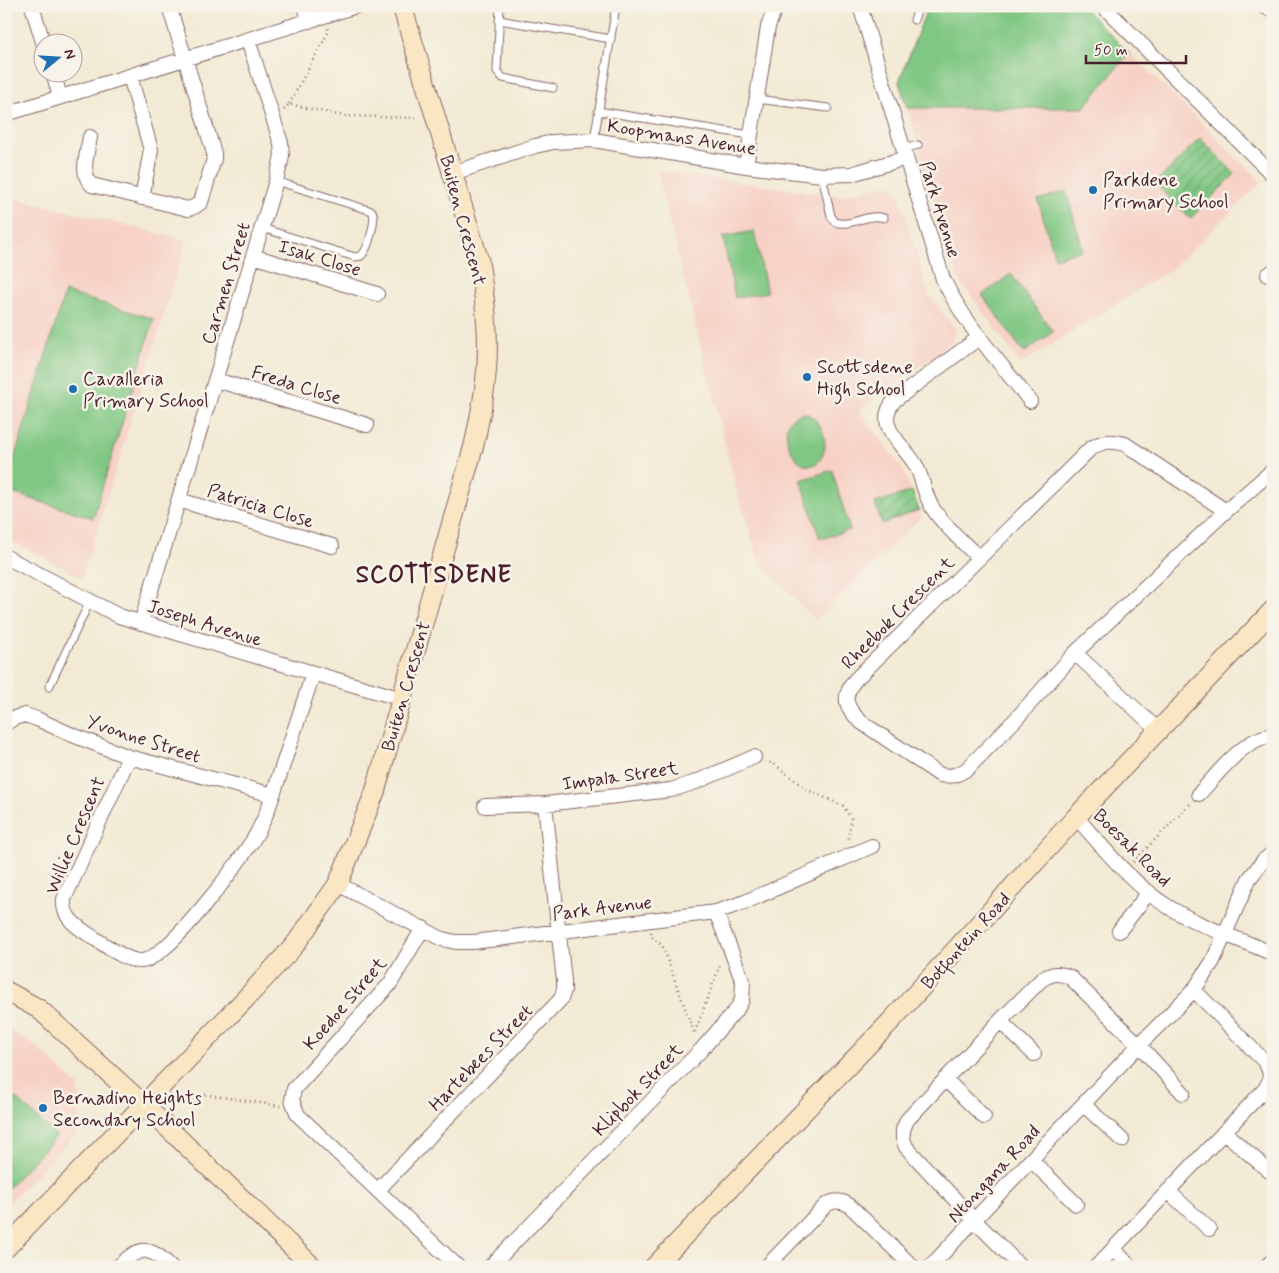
<svg xmlns="http://www.w3.org/2000/svg" width="1279" height="1273" font-family="Mynerve,sans-serif">
<style>
.built{fill:#f7d1c6}
.grass{fill:#80c783;stroke:#657357}
.garden{fill:url(#garden-furrows);stroke:#657357}
.lines{fill:none;stroke-linecap:round;stroke-linejoin:round}
.lane-casing{stroke:#856666;stroke-width:9}
.street-casing{stroke:#856666;stroke-width:16}
.secondary-casing{stroke:#856666;stroke-width:21}
.path{stroke:#856666;stroke-width:2.5;stroke-dasharray:1 4;stroke-linecap:butt}
.lane{stroke:#fff;stroke-width:7}
.street{stroke:#fff;stroke-width:14}
.secondary{stroke:#fbe6c4;stroke-width:19}
.poi-dot{fill:#1f6fb2;stroke:#f7f3e8;stroke-width:2}
.labels{text-anchor:middle;stroke-width:5;stroke-linejoin:round;paint-order:stroke}
.street-label{font-size:19px;fill:#4a1f2b;stroke:#f7f3e8}
.poi-label{font-size:19px;fill:#4a1f2b;stroke:#f7f3e8;text-anchor:start}
.district-label{font-size:24px;font-weight:bold;letter-spacing:1px;fill:#4a1f2b;stroke:#f7f3e8}
</style>
<defs>
<pattern id="garden-furrows" width="10" height="10" patternUnits="userSpaceOnUse" patternTransform="scale(1.25)"><rect width="10" height="10" fill="#80c783"/><path d="M-1 1l2-2M0 10L10 0M9 11l2-2" fill="none" stroke="#70aa71"/></pattern>
</defs>
<rect width="100%" height="100%" fill="#f7f3e8"/>
<filter id="ink" filterUnits="userSpaceOnUse"><feTurbulence type="fractalNoise" baseFrequency=".02" numOctaves="2"/><feDisplacementMap in="SourceGraphic" scale="10" xChannelSelector="R" yChannelSelector="G"/><feConvolveMatrix kernelMatrix="1 2 1 2 8 2 1 2 1" color-interpolation-filters="sRGB"/></filter>
<filter id="wash" filterUnits="userSpaceOnUse"><feTurbulence type="fractalNoise" baseFrequency=".0096" numOctaves="4" result="noise"/><feDisplacementMap in="SourceGraphic" scale="20" xChannelSelector="R" yChannelSelector="G"/><feGaussianBlur stdDeviation="1.12" result="paint"/><feColorMatrix in="noise" values="0 0 0 0 0 0 0 0 0 0 0 0 0 0 0 0 0 1.4 0 .05"/><feComposite in="paint" operator="in"/></filter>
<g filter="url(#wash)">
<rect width="100%" height="100%" fill="#f2ead4"/>
<path class="built" d="M928,6H1082L1262,182L1173,268L1021,364L958,278L899,82Z
M657,171L842,196L887,184L898,192L929,295L955,329L952,343L859,410L904,471L921,517L816,620L760,563L737,492Z
M6,196L187,240L82,578L6,538Z
M6,1028L37,1047L79,1087L80,1130L6,1205Z"/>
<path class="grass" d="M928,6H1082L1129,53L1084,108H907L899,82Z
M1066,191L1083,250L1055,258L1038,200Z
M754,231L767,292L735,298L723,237Z
M1011,274L1053,332L1024,353L982,295Z
M65,292L154,319L93,518L6,491V486Z
M804,413C821,417 831,444 821,458C802,488 764,419 804,413Z
M832,470L850,530L820,539L801,480Z
M6,1089L57,1136L6,1190Z"/>
<path class="garden" d="M1200,138L1235,174L1190,219L1155,184Z
M912,491L919,510L882,524L875,503Z"/>
</g>
<g filter="url(#ink)">
<g class="lines">
<defs>
<path id="lane" d="M500,6L497,71L503,78L553,88
M499,20L611,39
M914,20L919,6
M757,99L828,108
M598,111L750,135
M594,140L616,6
M903,149L918,145
M822,175L831,216L835,222C851,228 868,212 884,218
M262,228L355,257L361,256C368,250 377,219 372,211L276,181
M49,687L90,601"/>
<path id="street" d="M32,6L43,42
M305,6L309,21
M860,6L943,279C963,322 1001,364 1030,401
M1103,6L1273,175
M1263,6L1273,10
M53,72L60,97
M130,76L151,150L142,198
M6,114L356,6
M90,137C88,151 79,174 92,185L188,209L194,207L201,202L214,159V153L169,6
M746,166L768,27L773,13L778,6
M453,173L535,146L553,142L594,140L746,166L822,175L851,174L906,158
M253,256L377,294
M1268,275L1273,271
M216,380L367,425
M179,500L332,546
M1226,511L1125,444C1111,440 1103,441 1091,448L855,680C841,698 846,708 861,722L940,775C952,777 957,775 967,769L1016,719L1075,653L1226,511L1273,470
M6,557L119,616L402,699
M979,558C966,545 940,522 932,507C924,494 923,478 915,464C902,443 872,424 896,399L980,337
M141,623L276,181L282,156L281,143L248,40
M1075,653L1159,731
M6,723L14,718L25,715L37,719L70,734L129,757L273,795
M129,757L64,899C62,919 79,928 94,938C105,945 128,962 141,961C168,960 238,863 253,840C262,826 268,810 273,795L313,674
M1199,794C1216,776 1246,735 1273,736
M485,806L545,804L671,790L696,782L754,757
M1076,817C1102,846 1134,886 1167,906C1200,927 1238,938 1273,954
M338,884L442,939L456,942H473L716,912L745,902L872,846
M423,928L390,984L294,1089L292,1100L298,1115L458,1267
M1119,931L1149,892
M1000,1021L1034,1054
M945,1079L984,1117
M1084,1105L1122,1140
M1224,1132L1269,1171
M1031,1160L1076,1204
M378,1190L561,999L564,990V981L545,804
M1168,1191L1209,1229
M1113,1249L1131,1267
M118,1267C140,1245 150,1246 171,1267
M490,1267L701,1050L737,1009L742,1000L743,982L716,912
M766,1267L826,1205C834,1200 842,1200 850,1206L913,1267
M930,1267L1139,1045L1194,990L1213,961L1249,879L1263,861L1273,853
M1021,1267L975,1221L906,1147L903,1139V1130L907,1120L1000,1021L1041,980C1052,973 1058,972 1070,977L1139,1045L1183,1093
M1096,1267L1265,1089C1272,1080 1271,1070 1264,1061L1194,990
M1266,1267L1273,1260"/>
<path id="secondary" d="M6,991L39,1009L144,1105L313,1267
M6,1248L249,995L294,946L338,884L375,792L474,445C480,417 486,389 487,361C489,328 484,294 479,261L402,6
M654,1267L891,1021L1076,817L1273,610"/>
</defs>
<use href="#lane" class="lane-casing"/>
<use href="#street" class="street-casing"/>
<use href="#secondary" class="secondary-casing"/>
<path class="path" d="M289,104L329,31L328,28
M284,110L289,104L343,116L419,118
M765,761L774,764L808,790L843,806L851,818L848,842
M1133,862L1191,803
M651,932L653,939L662,945L695,1035
M695,1032L721,962
M167,1105L202,1094L281,1106"/>
<use href="#lane" class="lane"/>
<use href="#street" class="street"/>
<use href="#secondary" class="secondary"/>
</g>
</g>
<g class="poi-dot">
<circle cx="1093" cy="190" r="5"/>
<circle cx="807" cy="377" r="5"/>
<circle cx="73" cy="389" r="5"/>
<circle cx="43" cy="1108" r="5"/>
</g>
<g class="labels">
<g class="street-label">
<text transform="translate(682 136) rotate(9)" y="7">Koopmans Avenue</text>
<text transform="translate(941 209) rotate(73)" y="7">Park Avenue</text>
<text transform="translate(464 220) rotate(75)" y="7">Buiten Crescent</text>
<text transform="translate(320 257) rotate(17)" y="7">Isak Close</text>
<text transform="translate(225 283) rotate(-73)" y="7">Carmen Street</text>
<text transform="translate(297 384) rotate(17)" y="7">Freda Close</text>
<text transform="translate(261 505) rotate(17)" y="7">Patricia Close</text>
<text transform="translate(897 612) rotate(-45)" y="7">Rheebok Crescent</text>
<text transform="translate(205 622) rotate(17)" y="7">Joseph Avenue</text>
<text transform="translate(405 686) rotate(-74)" y="7">Buiten Crescent</text>
<text transform="translate(144 738) rotate(18)" y="7">Yvonne Street</text>
<text transform="translate(620 775) rotate(-8)" y="7">Impala Street</text>
<text transform="translate(74 835) rotate(-67)" y="7">Willie Crescent</text>
<text transform="translate(1133 847) rotate(45)" y="7">Boesak Road</text>
<text transform="translate(602 907) rotate(-7)" y="7">Park Avenue</text>
<text transform="translate(965 940) rotate(-48)" y="7">Botfontein Road</text>
<text transform="translate(344 1003) rotate(-49)" y="7">Koedoe Street</text>
<text transform="translate(480 1057) rotate(-46)" y="7">Hartebees Street</text>
<text transform="translate(637 1089) rotate(-46)" y="7">Klipbok Street</text>
<text transform="translate(993 1173) rotate(-47)" y="7">Ntongana Road</text>
</g>
<g class="poi-label">
<text x="1103" y="186">Parkdene<tspan x="1103" dy="22">Primary School</tspan></text>
<text x="817" y="373">Scottsdene<tspan x="817" dy="22">High School</tspan></text>
<text x="83" y="385">Cavalleria<tspan x="83" dy="22">Primary School</tspan></text>
<text x="53" y="1104">Bernadino Heights<tspan x="53" dy="22">Secondary School</tspan></text>
</g>
<g class="district-label">
<text x="434" y="582">SCOTTSDENE</text>
</g>
</g>
<rect width="1279" height="1273" fill="none" stroke="#f7f3e8" stroke-width="25"/>
<g transform="translate(58 58) rotate(72)"><circle r="24" fill="#f7f3e8" stroke="#b29e9c"/>
<path d="M0-4L9 19L0 12L-9 19Z" fill="#1f6fb2"/>
<text y="-8" font-size="14" font-weight="bold" text-anchor="middle" fill="#4a1f2b">N</text>
</g>
<path d="M1086 55v8h100v-8" fill="none" stroke="#4a1f2b" stroke-width="2.5"/>
<text x="1094" y="55" font-size="15" fill="#4a1f2b" stroke="#f7f3e8" stroke-width="4" paint-order="stroke">50 m</text>
</svg>
